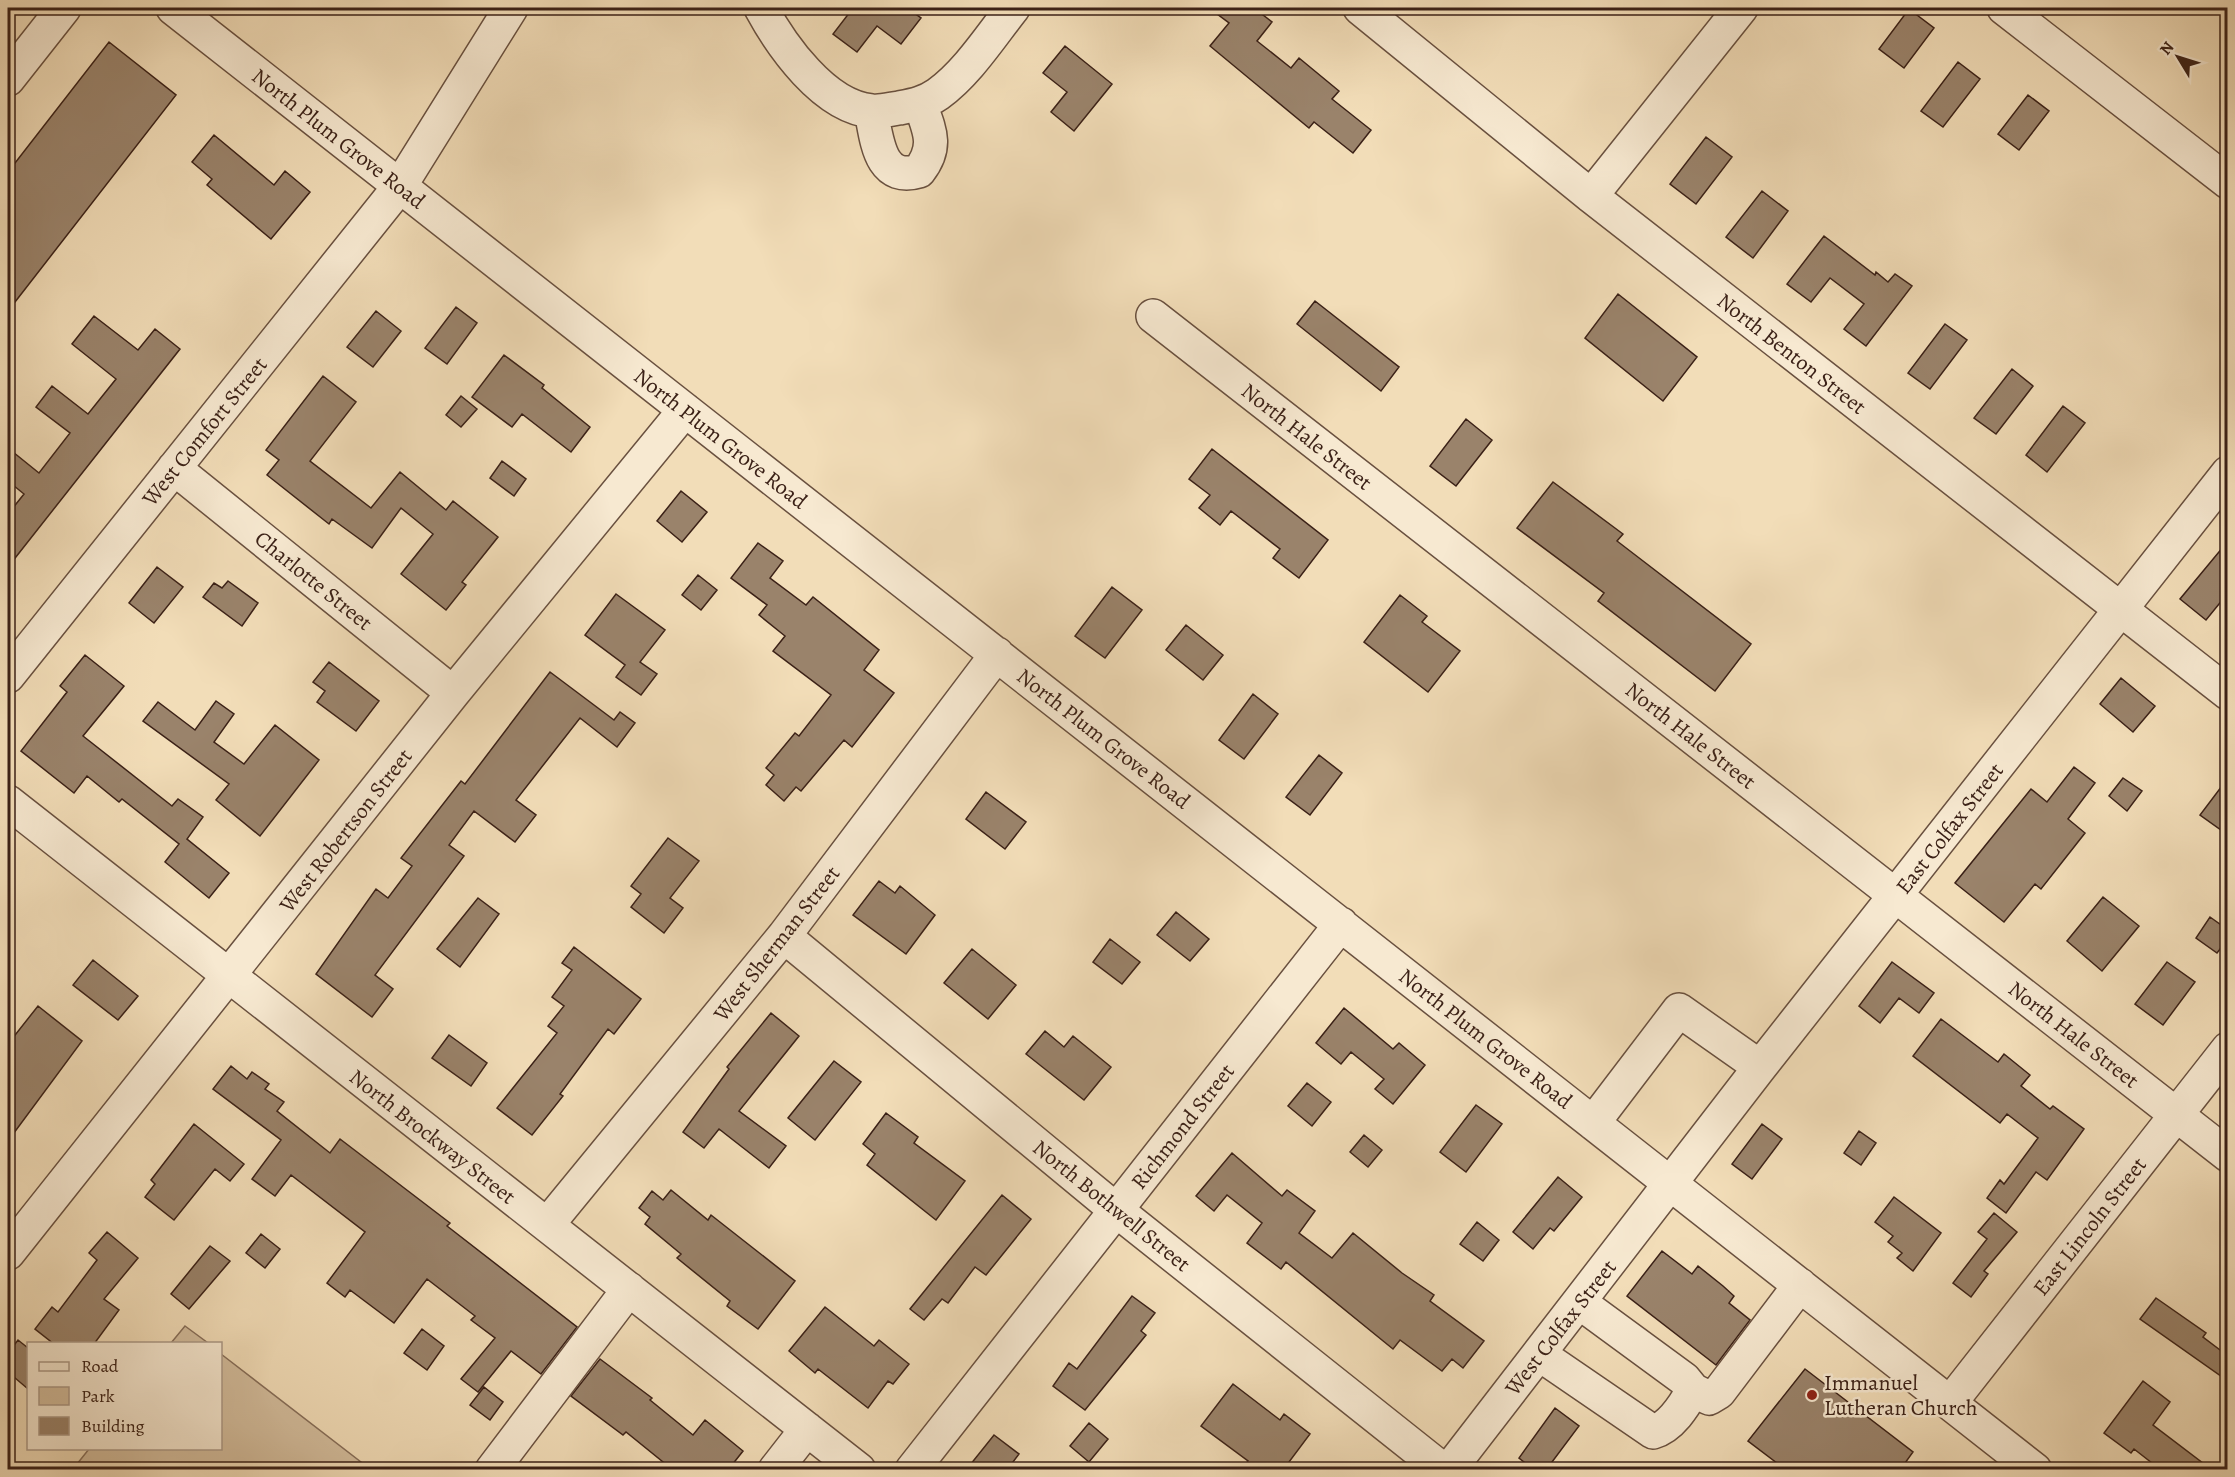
<svg xmlns="http://www.w3.org/2000/svg" width="2235" height="1477" font-family="Alegreya,serif">
<style>
.green{fill:#d3bd9d;stroke:#876f5a;stroke-width:1.5}
.building{fill:#9a836b;stroke:#3b2117;stroke-width:1.5}
.lines{fill:none;stroke-linecap:round;stroke-linejoin:round}
.minor-casing{stroke:#69503f;stroke-width:36}
.minor{stroke:#f7e9d1;stroke-width:33}
.poi-dot{fill:#8f2418;stroke:#f7e9d1;stroke-width:2}
.labels{text-anchor:middle;stroke-width:5;stroke-linejoin:round;paint-order:stroke}
.street-label{font-size:22px;fill:#3b2117;stroke:#f7e9d1}
.poi-label{font-size:22px;fill:#3b2117;stroke:#f7e9d1;text-anchor:start}
</style>
<rect width="100%" height="100%" fill="#f2ddb8"/>
<filter id="stains"><feTurbulence type="fractalNoise" baseFrequency=".00333" numOctaves="4"/><feColorMatrix values="0 0 0 0 .2 0 0 0 0 .09 0 0 0 0 .02 0 0 0 .5 -.17"/></filter>
<radialGradient id="worn" r=".72"><stop offset=".6" stop-color="#630" stop-opacity="0"/><stop offset="1" stop-color="#630" stop-opacity=".3"/></radialGradient>
<path class="green" d="M185,1326L208,1343H171Z
M221,1354L370,1469H73L89,1449L220,1448Z"/>
<path class="building" d="M853,8H907L921,18L901,44L877,26L857,52L833,34Z
M1209,8H1254L1272,22L1257,41L1291,68L1299,58L1339,91L1332,99L1371,130L1353,153L1314,122L1309,128L1210,46L1229,23Z
M1909,9L1934,28L1904,68L1879,49Z
M109,42L176,95L8,311V172Z
M1065,46L1112,84L1074,131L1051,112L1067,92L1043,73Z
M1958,62L1980,79L1943,127L1921,111Z
M2028,95L2049,111L2019,150L1998,134Z
M214,135L274,185L285,171L310,192L271,239L207,185L212,179L192,162Z
M1706,137L1732,157L1696,204L1670,184Z
M1762,191L1788,211L1753,258L1726,237Z
M1824,236L1875,275L1876,272L1888,282L1895,274L1912,286L1866,346L1844,329L1864,304L1830,278L1811,302L1787,284Z
M1618,294L1697,357L1663,401L1585,338Z
M1315,301L1399,367L1381,391L1297,324Z
M456,307L477,323L447,364L425,348Z
M376,311L401,331L373,367L347,347Z
M94,316L138,350L155,329L180,349L8,567V514L24,494L8,481V448L39,473L70,433L36,407L52,386L88,414L116,379L72,344Z
M1945,324L1967,340L1930,389L1908,373Z
M504,355L544,385L542,388L590,427L571,452L522,414L512,427L472,397Z
M2012,369L2033,386L1996,434L1974,418Z
M323,376L356,402L310,461L371,508L400,472L446,510L453,501L498,537L462,582L466,585L446,610L401,574L433,534L401,508L372,548L332,519L329,524L267,475L279,460L266,450Z
M461,396L477,409L461,427L446,415Z
M2063,406L2085,423L2047,472L2026,455Z
M1466,419L1492,440L1456,486L1430,466Z
M1212,449L1328,540L1299,578L1273,558L1280,549L1231,511L1220,525L1199,508L1210,495L1189,479Z
M502,461L526,479L514,496L490,478Z
M1553,482L1623,534L1617,541L1751,644L1715,691L1598,601L1604,593L1517,528Z
M681,491L707,512L682,542L657,521Z
M2228,541V593L2206,620L2180,599Z
M758,543L783,561L770,578L806,605L813,597L879,650L864,670L894,693L852,747L844,740L801,791L796,787L784,801L766,785L774,775L766,768L795,733L799,736L831,695L773,651L785,636L759,615L767,605L731,578Z
M157,567L183,587L154,623L129,603Z
M698,575L717,590L701,610L682,595Z
M228,581L258,603L242,626L203,597L214,583L222,588Z
M1112,587L1142,610L1105,658L1075,636Z
M616,594L665,630L640,662L657,674L641,695L616,677L625,665L585,635Z
M1400,595L1427,616L1422,622L1460,651L1428,692L1364,642Z
M1186,625L1223,655L1203,680L1166,650Z
M85,655L124,686L83,736L172,806L178,799L203,817L187,839L229,873L209,898L165,862L179,844L122,799L119,802L87,776L74,793L21,751L67,692L60,686Z
M329,662L379,701L356,731L317,702L325,691L313,682Z
M550,672L614,720L620,712L635,723L617,747L580,718L516,800L536,815L515,842L474,811L449,845L464,856L375,975L393,989L372,1017L316,974L376,889L388,898L412,866L401,858L461,781L465,784Z
M2121,678L2155,706L2133,732L2100,704Z
M1253,694L1278,714L1244,759L1219,740Z
M216,701L234,714L214,742L244,764L275,725L319,760L260,836L216,800L229,784L143,721L158,702L195,730Z
M1319,755L1342,773L1310,815L1286,797Z
M2074,767L2095,783L2068,819L2085,833L2041,889L2035,884L2004,922L1955,883L2031,789L2047,802Z
M2123,778L2142,791L2127,811L2109,796Z
M2228,778V835L2200,815Z
M986,792L1026,822L1005,849L966,819Z
M668,838L699,861L670,898L683,908L664,933L631,907L641,894L631,886Z
M879,881L895,893L900,886L935,915L906,954L853,915Z
M2103,897L2139,926L2102,971L2067,941Z
M478,898L499,914L460,967L437,949Z
M1176,912L1209,939L1190,961L1157,935Z
M2210,917L2228,930V939L2217,953L2196,938Z
M1110,939L1140,962L1122,984L1093,962Z
M574,947L641,999L614,1034L608,1029L560,1094L563,1096L532,1135L497,1108L557,1033L548,1026L564,1006L552,997L572,970L562,963Z
M972,949L1016,985L988,1019L944,983Z
M93,960L138,996L118,1020L73,985Z
M1892,962L1934,993L1919,1013L1899,998L1880,1023L1859,1006Z
M2167,962L2195,982L2163,1025L2135,1004Z
M38,1006L82,1041L8,1141V1044Z
M1344,1008L1393,1049L1399,1043L1425,1065L1393,1104L1375,1089L1384,1079L1351,1052L1341,1064L1316,1043Z
M771,1013L799,1036L739,1111L786,1146L769,1168L719,1129L704,1148L683,1132L729,1069L727,1067Z
M1941,1019L1998,1062L2004,1054L2030,1075L2021,1086L2050,1109L2053,1106L2084,1129L2047,1180L2036,1172L2006,1213L1987,1198L2000,1180L2004,1184L2038,1138L2007,1114L2000,1123L1913,1056Z
M1045,1031L1064,1047L1073,1036L1111,1067L1084,1100L1026,1054Z
M449,1035L487,1063L471,1086L432,1058Z
M834,1061L861,1082L815,1140L788,1118Z
M231,1066L247,1079L252,1072L269,1084L265,1089L284,1102L277,1111L330,1153L340,1139L450,1223L447,1226L577,1327L541,1374L511,1351L478,1392L461,1379L495,1338L471,1320L475,1316L427,1279L394,1323L350,1290L345,1297L327,1283L365,1232L291,1175L275,1196L252,1179L281,1140L213,1089Z
M1307,1083L1331,1102L1312,1126L1288,1106Z
M1476,1105L1502,1124L1466,1172L1440,1152Z
M886,1113L918,1137L914,1143L965,1181L936,1220L867,1165L875,1154L863,1144Z
M194,1124L244,1164L230,1181L215,1169L174,1220L145,1197L155,1184L151,1180Z
M1762,1124L1782,1139L1752,1179L1732,1164Z
M1859,1131L1876,1143L1861,1165L1844,1153Z
M1364,1135L1382,1150L1368,1167L1350,1152Z
M1232,1153L1282,1196L1287,1190L1315,1211L1299,1233L1332,1258L1353,1233L1402,1273L1434,1295L1430,1301L1484,1341L1463,1368L1452,1359L1442,1371L1400,1340L1393,1349L1286,1262L1281,1269L1247,1243L1262,1223L1227,1195L1214,1211L1196,1196Z
M1558,1177L1582,1197L1554,1231L1550,1228L1533,1249L1513,1232Z
M671,1190L708,1220L711,1215L795,1281L758,1329L727,1306L730,1301L677,1258L681,1254L645,1224L650,1217L639,1208L652,1191L663,1200Z
M1002,1195L1031,1219L986,1275L975,1267L948,1303L942,1299L924,1320L910,1309Z
M1894,1197L1941,1233L1913,1271L1897,1258L1902,1253L1888,1242L1893,1236L1875,1222Z
M1994,1213L2017,1232L1984,1271L1988,1274L1971,1297L1953,1283L1987,1239L1978,1232Z
M1477,1222L1499,1240L1483,1261L1460,1244Z
M107,1232L138,1258L104,1299L119,1310L94,1344H54L35,1329L52,1307L58,1312L97,1260L89,1253Z
M261,1234L280,1249L265,1268L246,1253Z
M210,1246L230,1261L189,1309L171,1294Z
M1662,1251L1692,1274L1698,1266L1723,1286L1734,1296L1729,1303L1750,1320L1716,1365L1627,1296Z
M1132,1296L1155,1313L1141,1331L1146,1335L1085,1410L1053,1386L1069,1363L1077,1369Z
M2156,1298L2206,1333L2203,1337L2228,1356V1381L2140,1319Z
M825,1307L874,1346L879,1340L909,1364L893,1384L888,1381L868,1408L818,1369L815,1373L789,1351Z
M422,1329L444,1346L427,1370L404,1353Z
M18,1340L28,1348V1389L8,1372V1353Z
M600,1359L652,1398L650,1400L693,1435L705,1420L743,1451L728,1470H673L626,1432L623,1435L571,1396Z
M1805,1369L1913,1452L1900,1470H1786L1748,1441Z
M2143,1381L2170,1402L2153,1425L2212,1470H2161L2134,1449L2131,1453L2104,1433Z
M1233,1384L1280,1420L1284,1414L1310,1434L1283,1470H1241L1248,1461L1201,1426Z
M484,1387L503,1402L490,1420L470,1405Z
M1555,1408L1579,1426L1546,1470H1534L1519,1458Z
M1089,1423L1108,1439L1089,1462L1070,1446Z
M994,1435L1019,1454L1007,1470H966Z"/>
<g class="lines">
<defs>
<path id="minor" d="M173,8L2035,1470
M761,8C781,45 824,107 872,111C880,112 891,109 899,108C914,105 925,103 938,94C968,72 990,37 1013,8
M1360,8L1591,196L2228,693
M2004,8L2228,182
M8,79L64,8
M871,111C877,139 879,183 919,171C938,147 930,131 920,104
M1591,196L1741,8
M1153,316L2228,1155
M174,468L453,693
M8,676L400,186L511,8
M8,802L859,1470
M784,936L1116,1210L1443,1470
M1593,1123L1679,1010L1760,1067
M547,1225L784,936L997,654
M8,1253L453,693L685,410
M1539,1354L1653,1432C1671,1427 1684,1406 1693,1390L1684,1379L1579,1302
M1693,1390L1709,1398L1719,1392L1800,1285
M1950,1403L2228,1049
M492,1470L629,1289
M775,1470L807,1429
M912,1470L1341,924
M1449,1470L1760,1067L2228,473"/>
</defs>
<use href="#minor" class="minor-casing"/>
<use href="#minor" class="minor"/>
</g>
<circle class="poi-dot" cx="1812" cy="1395" r="6"/>
<g class="labels">
<g class="street-label">
<text transform="translate(339 138) rotate(38)" y="8">North Plum Grove Road</text>
<text transform="translate(1792 353) rotate(38)" y="8">North Benton Street</text>
<text transform="translate(204 431) rotate(-51)" y="8">West Comfort Street</text>
<text transform="translate(1307 436) rotate(38)" y="8">North Hale Street</text>
<text transform="translate(721 438) rotate(38)" y="8">North Plum Grove Road</text>
<text transform="translate(314 580) rotate(39)" y="8">Charlotte Street</text>
<text transform="translate(1691 735) rotate(38)" y="8">North Hale Street</text>
<text transform="translate(1104 738) rotate(38)" y="8">North Plum Grove Road</text>
<text transform="translate(1949 828) rotate(-52)" y="8">East Colfax Street</text>
<text transform="translate(345 830) rotate(-52)" y="8">West Robertson Street</text>
<text transform="translate(776 943) rotate(-52)" y="8">West Sherman Street</text>
<text transform="translate(2074 1034) rotate(38)" y="8">North Hale Street</text>
<text transform="translate(1486 1038) rotate(38)" y="8">North Plum Grove Road</text>
<text transform="translate(1182 1126) rotate(-52)" y="8">Richmond Street</text>
<text transform="translate(433 1136) rotate(38)" y="8">North Brockway Street</text>
<text transform="translate(1112 1205) rotate(39)" y="8">North Bothwell Street</text>
<text transform="translate(2089 1226) rotate(-52)" y="8">East Lincoln Street</text>
<text transform="translate(1560 1327) rotate(-52)" y="8">West Colfax Street</text>
</g>
<g class="poi-label">
<text x="1824" y="1390">Immanuel<tspan x="1824" dy="25">Lutheran Church</tspan></text>
</g>
</g>
<rect width="2235" height="1477" fill="none" stroke="#f2ddb8" stroke-width="30"/>
<rect x="9" y="9" width="2217" height="1459" fill="none" stroke="#3b2117" stroke-width="3"/>
<rect x="15" y="15" width="2205" height="1447" fill="none" stroke="#3b2117" stroke-width="1.5"/>
<rect x="27" y="1342" width="195" height="108" fill="#f7e9d1" stroke="#ac9987" stroke-width="1.5"/>
<rect x="39" y="1362" width="30" height="9" fill="#f7e9d1" stroke="#ac9987" stroke-width="1.5"/>
<text x="81" y="1372" font-size="18" fill="#3b2117">Road</text>
<rect x="39" y="1387" width="30" height="18" fill="#d3bd9d" stroke="#ac9987" stroke-width="1.5"/>
<text x="81" y="1402" font-size="18" fill="#3b2117">Park</text>
<rect x="39" y="1417" width="30" height="18" fill="#9a836b" stroke="#ac9987" stroke-width="1.5"/>
<text x="81" y="1432" font-size="18" fill="#3b2117">Building</text>
<g transform="translate(2178 57) rotate(308)" stroke="#f7e9d1" stroke-width="4.5" paint-order="stroke">
<path d="M0-4.5L10 22L0 15L-10 22Z" fill="#3b2117"/>
<text y="-9" font-size="16" font-weight="bold" text-anchor="middle" fill="#3b2117">N</text>
</g>
<rect width="100%" height="100%" filter="url(#stains)"/>
<rect width="100%" height="100%" fill="url(#worn)"/>
</svg>
